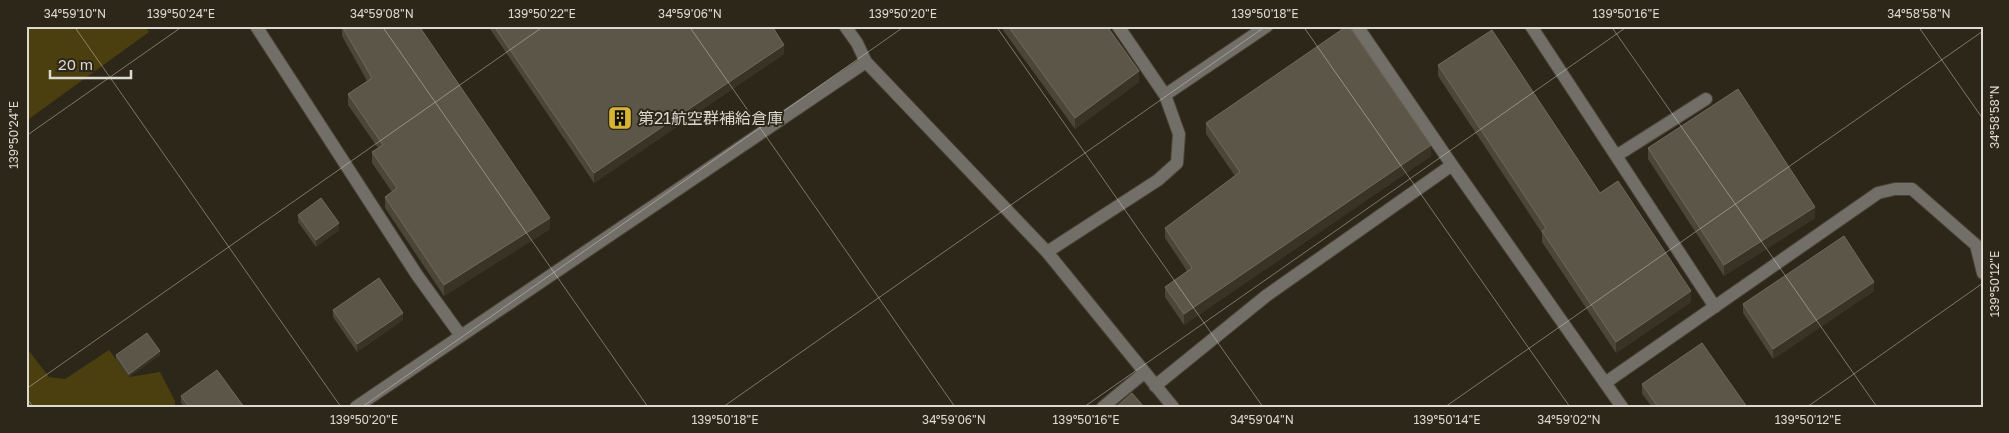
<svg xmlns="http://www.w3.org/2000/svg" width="2009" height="433" font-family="'Golos Text','Noto Sans JP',sans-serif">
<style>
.green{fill:#4c3f0f}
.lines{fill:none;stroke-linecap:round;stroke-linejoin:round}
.minor-casing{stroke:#484336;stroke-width:14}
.minor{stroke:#726f68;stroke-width:12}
.wall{fill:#4b4637}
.shaded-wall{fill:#383324}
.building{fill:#5b5648;stroke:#6f6a5d}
.ticks{fill:none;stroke:#dcd9d0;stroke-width:1;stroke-opacity:0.45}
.labels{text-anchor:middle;stroke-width:4;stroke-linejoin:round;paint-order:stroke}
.poi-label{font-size:16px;fill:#dcd9d0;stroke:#2c2719;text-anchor:start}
.neatline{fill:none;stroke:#dcd9d0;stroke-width:2}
.ticks-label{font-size:12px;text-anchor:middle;fill:#dcd9d0}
</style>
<rect width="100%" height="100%" fill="#2c2719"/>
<path class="green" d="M26,26H145L149,32L26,121Z
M26,347L49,377L65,379L109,350L129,377L160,372L175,401V407H26Z"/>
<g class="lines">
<defs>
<path id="minor" d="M256,26L417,275L461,336
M845,26L857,43L866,62L1047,252L1173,407
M1357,26L1452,165L1622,407
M1531,26L1715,307
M1165,95L1267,26
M1616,156L1706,99
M1047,252L1158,180L1177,163L1179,134L1165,95L1118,26
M1605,383L1878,193L1895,189H1912L1976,245L1983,273
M1155,386L1266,296L1452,165
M356,407L866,62
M1103,407L1144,373"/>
</defs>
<use href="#minor" class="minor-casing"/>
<use href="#minor" class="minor"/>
</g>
<path class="wall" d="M342,26H419L550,229L444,296L385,208V197L392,192L372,163V152L378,148L348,105V94L367,81L342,36Z
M488,26H772L784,54L594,183Z
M1000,26H1107L1139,82L1075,129Z
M1438,65L1600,193L1691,302L1616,353L1542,242V233L1438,76Z
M1206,123L1431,156L1184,325L1165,297V287L1187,271L1165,238V228L1235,176L1206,134Z
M1648,148L1815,218L1724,276L1648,159Z
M298,215L339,230L316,247L298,222Z
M1874,291L1773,359L1743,313V304Z
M333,310L403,320L357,352L333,317Z
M116,355H160L129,377L116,359Z
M1642,384L1747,407H1652L1642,394Z
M181,396L244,407H184L181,403Z"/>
<path class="shaded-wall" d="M784,45V54L594,183V173Z
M1139,71V82L1075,129V118Z
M1431,145V156L1184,325V314Z
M1815,207V218L1724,276V265Z
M550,218V229L444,296V285Z
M339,223V230L316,247V240Z
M1874,282V291L1773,359V349Z
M1691,291V302L1616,353V342Z
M403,313V320L357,352V344Z
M160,351V355L129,377V374Z"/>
<path class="building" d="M342,26H419L550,218L444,285L385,197L397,188L372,152L383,145L348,94L372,78Z
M494,26H772L784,45L594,173Z
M1008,26H1107L1139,71L1075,118Z
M1347,26H1349L1431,145L1184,314L1165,287L1192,268L1165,228L1240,172L1206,123Z
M1492,30L1600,193L1618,181L1691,291L1616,342L1542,231L1546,228L1438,65Z
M1738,89L1815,207L1724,265L1648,148Z
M321,198L339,223L316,240L298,215Z
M1844,236L1874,282L1773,349L1743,304Z
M379,278L403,313L357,344L333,310Z
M147,333L160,351L129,374L116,355Z
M1702,343L1747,407H1658L1642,384Z
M217,370L244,407H189L181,396Z
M1132,393L1144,407H1116Z"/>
<path class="ticks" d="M74,26L341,407M382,26L648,407M689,26L955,407M996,26L1263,407M1303,26L1570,407M1611,26L1877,407M1918,26L1983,119M26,136L183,26M26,389L544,26M26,397L33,407M362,407L905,26M723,407L1266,26M1084,407L1628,26M1445,407L1983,31M1807,407L1983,283"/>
<defs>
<symbol id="building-square" viewBox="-11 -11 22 22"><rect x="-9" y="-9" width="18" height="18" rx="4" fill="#d7b434" stroke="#2c2719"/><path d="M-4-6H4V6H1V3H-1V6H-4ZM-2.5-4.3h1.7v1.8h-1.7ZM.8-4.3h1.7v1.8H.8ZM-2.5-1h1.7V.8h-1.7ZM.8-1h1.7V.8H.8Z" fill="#111"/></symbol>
</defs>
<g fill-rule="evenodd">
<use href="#building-square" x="606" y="104" width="28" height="28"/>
</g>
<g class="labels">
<g class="poi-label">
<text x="638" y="124">第21航空群補給倉庫</text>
</g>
</g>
<rect width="2009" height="433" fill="none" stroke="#2c2719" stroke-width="55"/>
<path d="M50 70v8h81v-8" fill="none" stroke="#dcd9d0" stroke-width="2.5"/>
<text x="58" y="70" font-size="15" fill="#dcd9d0" stroke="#2c2719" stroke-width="4" paint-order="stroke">20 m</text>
<rect x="28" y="28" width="1954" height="378" class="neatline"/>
<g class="ticks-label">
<text x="75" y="18">34°59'10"N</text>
<text x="181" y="18">139°50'24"E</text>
<text x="382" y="18">34°59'08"N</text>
<text x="542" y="18">139°50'22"E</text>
<text x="690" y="18">34°59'06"N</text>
<text x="903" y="18">139°50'20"E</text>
<text x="1265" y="18">139°50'18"E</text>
<text x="1626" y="18">139°50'16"E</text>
<text x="1919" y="18">34°58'58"N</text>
<text transform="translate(1995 117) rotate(-90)" y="4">34°58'58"N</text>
<text transform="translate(14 135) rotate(-90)" y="4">139°50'24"E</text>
<text transform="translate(1995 284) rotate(-90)" y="4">139°50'12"E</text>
<text x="364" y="424">139°50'20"E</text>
<text x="725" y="424">139°50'18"E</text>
<text x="954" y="424">34°59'06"N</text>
<text x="1086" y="424">139°50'16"E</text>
<text x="1262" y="424">34°59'04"N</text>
<text x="1447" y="424">139°50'14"E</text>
<text x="1569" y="424">34°59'02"N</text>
<text x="1808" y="424">139°50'12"E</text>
</g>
</svg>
